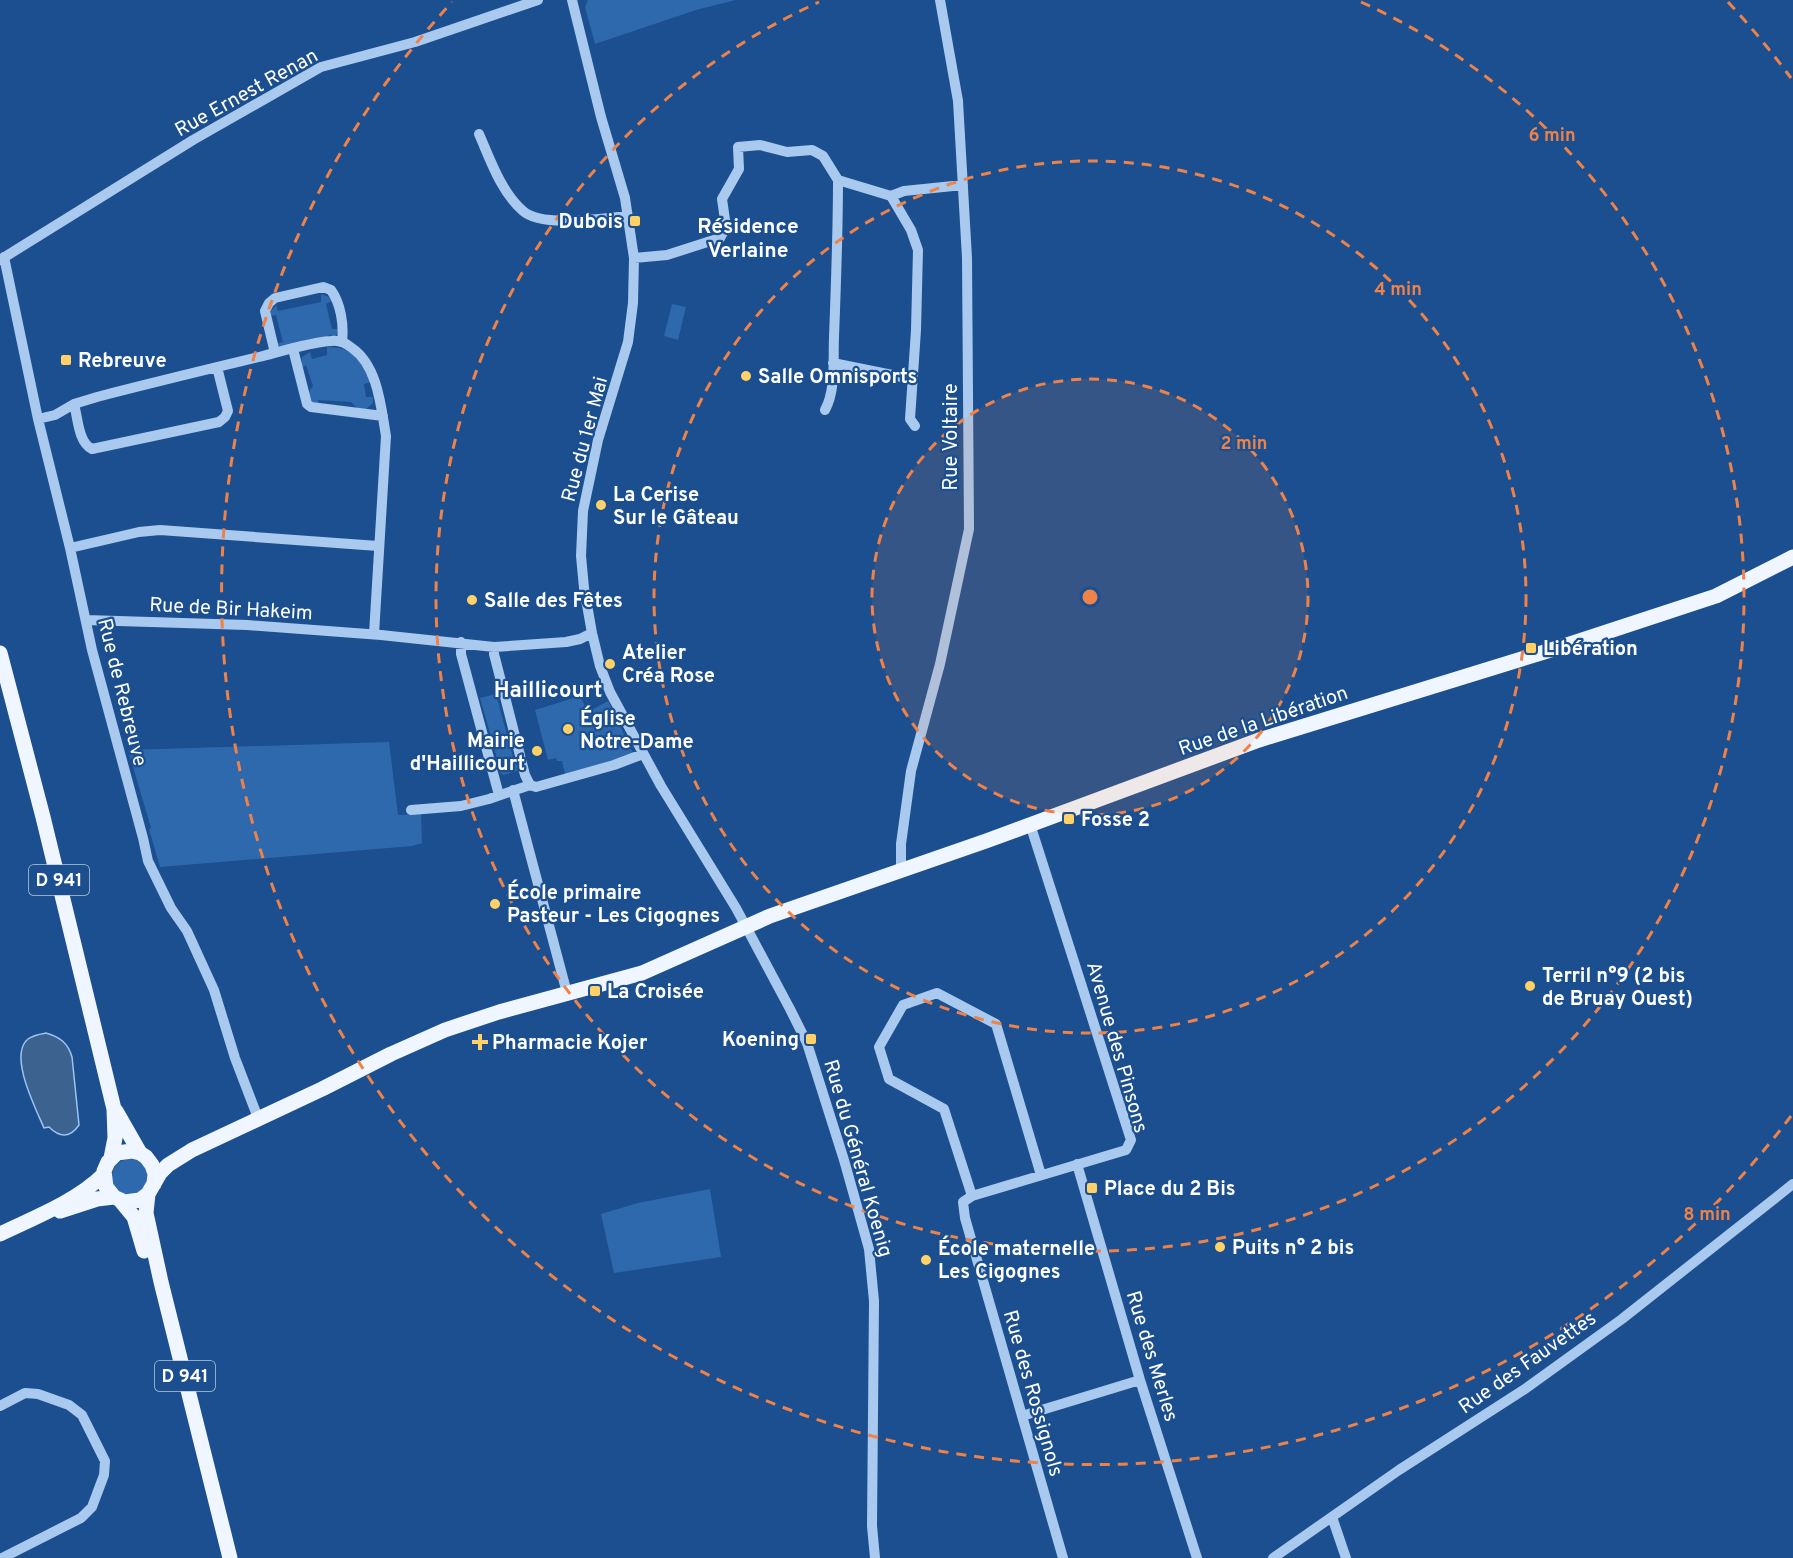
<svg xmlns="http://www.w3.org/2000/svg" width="1793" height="1558" font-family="Overpass,sans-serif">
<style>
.green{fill:#2e69ad}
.water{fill:#3c6290;stroke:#9cc4f0;stroke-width:1.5}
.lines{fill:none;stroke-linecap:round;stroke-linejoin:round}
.minor{stroke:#a9c9ee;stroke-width:10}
.major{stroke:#f0f6ff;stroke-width:15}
.ring{fill:none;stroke:#ee8249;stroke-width:3;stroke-dasharray:10 8}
.poi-dot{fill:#ffd166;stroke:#1b4f8f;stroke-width:2}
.labels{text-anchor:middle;stroke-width:4.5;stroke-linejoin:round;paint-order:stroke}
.shield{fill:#1b4f8f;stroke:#bbcadd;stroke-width:1.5}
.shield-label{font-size:18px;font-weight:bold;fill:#fff}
.street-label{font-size:20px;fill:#fff;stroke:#1b4f8f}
.poi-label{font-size:20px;font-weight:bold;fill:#fff;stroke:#1b4f8f;text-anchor:start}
.neighbourhood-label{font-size:21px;font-weight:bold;fill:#fff;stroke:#1b4f8f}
.quarter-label{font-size:22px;font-weight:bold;fill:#fff;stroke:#1b4f8f}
.centre{fill:#ee8249;stroke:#1b4f8f;stroke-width:3}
.ring-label{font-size:18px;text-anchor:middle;font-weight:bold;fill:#ee8249;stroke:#1b4f8f;stroke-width:4.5;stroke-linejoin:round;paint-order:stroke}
</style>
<rect width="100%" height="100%" fill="#1b4f8f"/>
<path class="green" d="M588,0H736L696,10L595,44L585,7Z
M321,294L329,297L332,301L326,304L332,329H339L335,338L331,335L281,347L277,344L283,342L276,315L271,316V311L276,305L278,311L321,302Z
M672,304L686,307L678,340L664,336Z
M327,347C355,348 360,358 371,382L364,384L366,397H373V403L364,411L359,410L351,402L318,400L319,406L313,404L307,395L313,386L306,365L302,368V357L310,352L312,359L327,355Z
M496,694L514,761L520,767L517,771L503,775L498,771L499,765L480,698Z
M580,696L588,712L608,701L634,755L565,774L562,761H557L556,758L548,760L535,710Z
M389,742L398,815L421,814L422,843L412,846L160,867L149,829L151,828L128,750Z
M112 1177a18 18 0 1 1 36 0a18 18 0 1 1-36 0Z
M710,1189L721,1257L614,1273L601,1214L638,1203Z"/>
<path class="water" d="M46,1033C60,1037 68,1043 72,1057L79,1125C70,1138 60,1138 49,1127L44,1128C36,1109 8,1055 28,1039C33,1035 40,1034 46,1033Z"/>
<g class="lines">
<path class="minor" d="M572,0L601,117L625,198L634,258L633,303L628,342L598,440L583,511L581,556L584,588L592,633L600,666L610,692L661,786L736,908L790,1009L807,1043L844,1160L869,1249L874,1301L872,1526L875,1558
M479,134C490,159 501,192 523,211C542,228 603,218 628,216
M891,196L911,230L918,250L916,330L910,419L915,426
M4,257L38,419L70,548L92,650L143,838L148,861L171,908L187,931L214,990L235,1058L258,1118
M634,258L667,255L720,238L726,227L722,199L739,169L738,147L760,145L787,152L812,150L823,156L838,180L891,196L904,191L963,185
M0,260L193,140L321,67L415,42L538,0
M293,349L307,404L311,407L383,416
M275,353L265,311L269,303L275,298L323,287L331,290C341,304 344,325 342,342
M833,363L912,379
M74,404C78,418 78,442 92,449L219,422L225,417L228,411L217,367
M825,410C836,390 833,360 834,337C836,285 838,233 838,180
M38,419L55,415L74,404L97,397C151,383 205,370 259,357C279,352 311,342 331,341C338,340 346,343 352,348C378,366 381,407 386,436L374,634
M70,548L139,532L160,530L378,546
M86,620L247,625L381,635L494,647L566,642L580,639L592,633
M461,642V654L499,795
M494,647V654L525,775L530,785
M513,790L567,993
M411,810L461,806L489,799L530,785L536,787L614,765L643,754
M1030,824L1131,1140L1126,1150L972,1196L963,1202L965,1218L1063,1558
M901,869V844L911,771L940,664L969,529L967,258L958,101L940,0
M1077,1164L1140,1380L1197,1558
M972,1196L944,1109L889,1079L879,1047L903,1005L937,993L996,1024L1041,1175
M0,1406L25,1393L38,1394L69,1405L82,1415L105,1461L104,1475L92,1507L81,1518L2,1558
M1022,1416L1140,1380
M1332,1517L1346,1558
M1273,1558L1399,1470L1525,1389L1622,1319L1793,1184"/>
<path class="major" d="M0,653L43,817L114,1109L115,1138L111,1158
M116,1111L140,1153
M154,1184L155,1174L152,1165L146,1157L140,1153L132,1151L117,1153L108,1162L104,1171L106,1187L114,1197L125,1202L140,1200L148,1194L160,1173L168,1165L192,1150L322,1089L391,1054L445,1030L499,1012L642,973L770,916L986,841L1259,740L1567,645L1716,596L1793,557
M148,1194L146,1213L161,1282L230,1558
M120,1200L134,1217L144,1251
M60,1211L97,1199L114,1197
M0,1234C33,1218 77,1201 103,1175"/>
</g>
<circle cx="1090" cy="597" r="218" fill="#ee8249" fill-opacity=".12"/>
<g class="ring">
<circle cx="1090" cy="597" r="218"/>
<circle cx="1090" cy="597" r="436"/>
<path d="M1361 2A654 654 0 1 1 819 2"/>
<path d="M1791 1116A872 872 0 1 1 452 2M1728 2A872 872 0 0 1 1791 78"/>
</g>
<g class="poi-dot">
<rect x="629" y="215" width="12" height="12" rx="3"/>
<rect x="60" y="354" width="12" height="12" rx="3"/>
<circle cx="746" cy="376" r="6"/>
<circle cx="601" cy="505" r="6"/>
<circle cx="472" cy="600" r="6"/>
<rect x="1525" y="642" width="12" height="12" rx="3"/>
<circle cx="610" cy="664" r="6"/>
<circle cx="568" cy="729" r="6"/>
<circle cx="537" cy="751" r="6"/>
<rect x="1063" y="813" width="12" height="12" rx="3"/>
<circle cx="495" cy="904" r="6"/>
<circle cx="1530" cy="986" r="6"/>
<rect x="589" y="985" width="12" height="12" rx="3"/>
<rect x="805" y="1033" width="12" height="12" rx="3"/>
<path d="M477 1033h6v6h6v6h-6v6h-6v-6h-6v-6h6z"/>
<rect x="1086" y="1182" width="12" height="12" rx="3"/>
<circle cx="1220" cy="1247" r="6"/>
<circle cx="926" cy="1260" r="6"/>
</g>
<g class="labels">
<g class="shield">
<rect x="29" y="865" width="60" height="30" rx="4.5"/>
<rect x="155" y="1361" width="60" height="30" rx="4.5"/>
</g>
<g class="shield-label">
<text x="59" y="886">D 941</text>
<text x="185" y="1382">D 941</text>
</g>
<g class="street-label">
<text transform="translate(246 92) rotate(-29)" y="7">Rue Ernest Renan</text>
<text transform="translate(950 437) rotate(-90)" y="7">Rue Voltaire</text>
<text transform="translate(584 439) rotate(-75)" y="7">Rue du 1er Mai</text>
<text transform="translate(231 608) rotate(3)" y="7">Rue de Bir Hakeim</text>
<text transform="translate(123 692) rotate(76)" y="7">Rue de Rebreuve</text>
<text transform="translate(1263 720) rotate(-19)" y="7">Rue de la Libération</text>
<text transform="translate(1118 1047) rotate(74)" y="7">Avenue des Pinsons</text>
<text transform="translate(859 1158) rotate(74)" y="7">Rue du Général Koenig</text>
<text transform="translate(1153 1356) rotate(73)" y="7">Rue des Merles</text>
<text transform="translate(1527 1362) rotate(-35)" y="7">Rue des Fauvettes</text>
<text transform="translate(1034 1393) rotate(74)" y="7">Rue des Rossignols</text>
</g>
<g class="poi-label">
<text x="623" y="228" text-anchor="end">Dubois</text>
<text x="78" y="367">Rebreuve</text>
<text x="758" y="383">Salle Omnisports</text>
<text x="613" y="501">La Cerise<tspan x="613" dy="23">Sur le Gâteau</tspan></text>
<text x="484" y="607">Salle des Fêtes</text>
<text x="1543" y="655">Libération</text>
<text x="622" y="659">Atelier<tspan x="622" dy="23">Créa Rose</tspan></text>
<text x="580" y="725">Église<tspan x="580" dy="23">Notre-Dame</tspan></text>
<text x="525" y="747" text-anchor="end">Mairie<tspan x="525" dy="23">d'Haillicourt</tspan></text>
<text x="1081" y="826">Fosse 2</text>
<text x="507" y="899">École primaire<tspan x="507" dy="23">Pasteur - Les Cigognes</tspan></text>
<text x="1542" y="982">Terril n°9 (2 bis<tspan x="1542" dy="23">de Bruay Ouest)</tspan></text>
<text x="607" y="998">La Croisée</text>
<text x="799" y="1046" text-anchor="end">Koening</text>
<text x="492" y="1049">Pharmacie Kojer</text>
<text x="1104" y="1195">Place du 2 Bis</text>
<text x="1232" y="1254">Puits n° 2 bis</text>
<text x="938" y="1255">École maternelle<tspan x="938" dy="23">Les Cigognes</tspan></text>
</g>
<g class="neighbourhood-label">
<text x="748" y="233">Résidence<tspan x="748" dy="24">Verlaine</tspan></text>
</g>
<g class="quarter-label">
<text x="548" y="697">Haillicourt</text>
</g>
</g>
<circle cx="1090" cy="597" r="9" class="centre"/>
<g class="ring-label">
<text x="1552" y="141">6 min</text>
<text x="1398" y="295">4 min</text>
<text x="1244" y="449">2 min</text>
<text x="1707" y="1220">8 min</text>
</g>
</svg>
